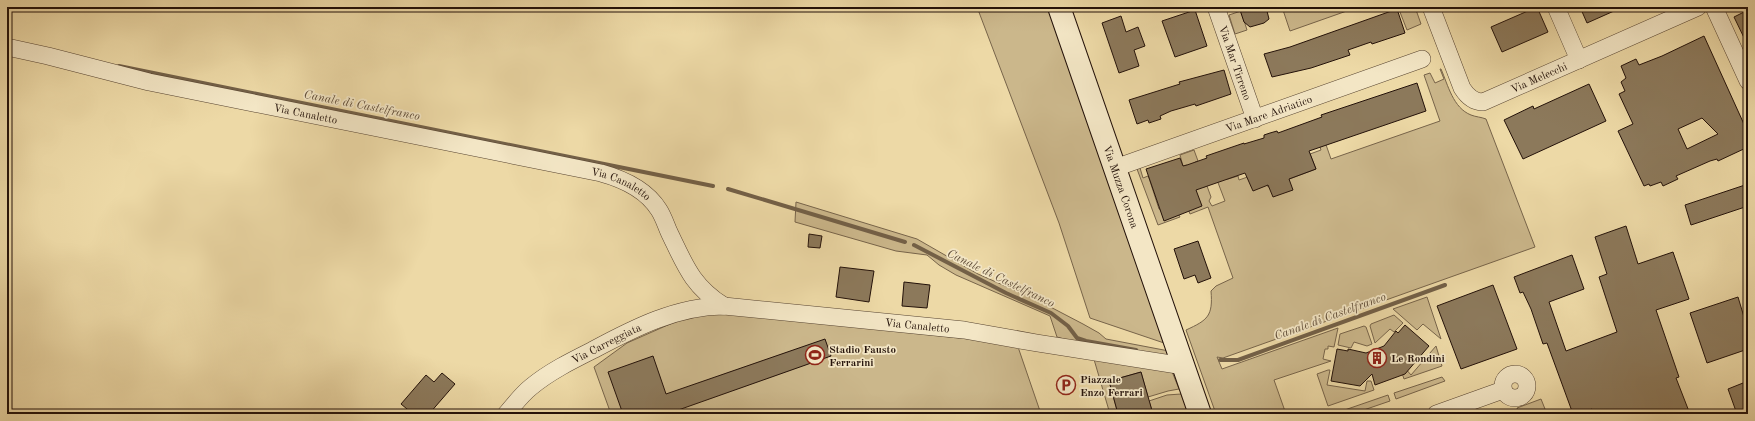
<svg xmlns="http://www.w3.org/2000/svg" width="1755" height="421" font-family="'Old Standard TT',serif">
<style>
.green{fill:#cbb78b;stroke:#77644a}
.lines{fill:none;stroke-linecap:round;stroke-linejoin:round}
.stream{stroke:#736047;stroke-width:4}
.building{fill:#8c795b;stroke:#231109;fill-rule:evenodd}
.street-casing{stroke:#564330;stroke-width:18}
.secondary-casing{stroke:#231109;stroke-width:24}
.street{stroke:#f3e6c5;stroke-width:17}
.secondary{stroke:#f3e6c5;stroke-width:22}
.labels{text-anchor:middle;stroke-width:3.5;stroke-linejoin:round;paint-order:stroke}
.street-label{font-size:11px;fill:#231109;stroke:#f3e6c5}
.poi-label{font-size:11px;font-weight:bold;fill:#231109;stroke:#f3e6c5;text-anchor:start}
.water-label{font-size:12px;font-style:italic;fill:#5f4c38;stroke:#f3e6c5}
</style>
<rect width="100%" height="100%" fill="#edd9a6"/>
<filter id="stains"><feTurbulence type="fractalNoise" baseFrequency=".005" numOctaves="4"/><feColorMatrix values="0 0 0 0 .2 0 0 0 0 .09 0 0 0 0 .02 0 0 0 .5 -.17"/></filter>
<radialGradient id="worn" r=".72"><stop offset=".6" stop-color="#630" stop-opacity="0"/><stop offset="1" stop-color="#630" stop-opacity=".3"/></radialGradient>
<path class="green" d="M977,7H1052L1170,345L1090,318L1059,223Z
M1282,7H1358L1290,31Z
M1398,7H1415L1421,24L1407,30Z
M1241,11L1247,30L1235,34L1229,15Z
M1440,69H1441C1448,85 1453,108 1471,115C1476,117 1481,117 1486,119L1535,247L1223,358L1217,357L1222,369L1338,328L1334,347L1328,346V349H1325L1323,359L1331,361L1274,380L1286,414H1216L1186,330C1208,320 1213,316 1211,291L1216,286L1233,278L1208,207L1190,214L1183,195L1196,190L1187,165L1183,166L1180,155L1194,150L1198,161L1195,162L1204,187L1207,186L1211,197L1209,201L1212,206L1225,201L1217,180L1228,179L1238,176L1239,180L1259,173L1254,150L1268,187L1316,169L1310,154L1321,150L1313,126L1317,119L1331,159L1440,121L1424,75L1430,73L1435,83L1444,79Z
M1140,168L1143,178L1148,176L1149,178L1159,209L1169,213L1179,215L1180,217L1158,225L1137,169Z
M796,202L917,239L978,274L1039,301L1083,324L1099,333L1106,339L1169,351L1172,357L1084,345L1057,337L1050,316L956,275L939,265L927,255L896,251L795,222Z
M1427,297L1441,339L1423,324L1417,330L1393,309Z
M707,311L1017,344L1041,414H611L594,367L627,343L686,317Z
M1394,315L1403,323L1394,332L1390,329L1375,343L1370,326L1371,324Z
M1364,326L1366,327L1372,344L1367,346L1354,342L1351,348L1338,345L1340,334Z
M1436,346L1442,366L1404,379L1401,370L1405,368L1411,375Z
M1093,356L1169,370L1173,374L1179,389L1168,391L1148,397L1141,372L1109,381L1118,414H1110Z
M1328,370H1330L1327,385L1365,391L1367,381H1371L1374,390L1328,406L1317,374Z
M1442,377L1445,381L1396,399L1394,393Z
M1181,394L1188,412L1182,414H1153L1149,401L1167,395Z
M1388,395L1390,401L1352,414H1333Z
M1541,399L1547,414H1519L1517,408Z"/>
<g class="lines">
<path class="stream" d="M119,66L713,186
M728,189L905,242
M914,245L1006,293L1051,313L1068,326L1077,338L1086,341L1136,350
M1220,360H1238L1445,285"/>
</g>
<path class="building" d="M1239,7H1266L1269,19L1264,23L1250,27L1244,22Z
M1537,7L1548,32L1502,52L1491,27Z
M1580,7H1623L1587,23Z
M1397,9L1405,33L1372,44L1371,42L1348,50L1350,55L1311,68L1272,77L1264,54L1290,47Z
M1195,10L1207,46L1175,57L1162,21Z
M1748,10V46L1734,17Z
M1121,16L1126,32L1138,27L1145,46L1134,50L1139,66L1119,73L1102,23Z
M1704,36L1748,133V147L1718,161L1717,159L1710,161L1676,176L1678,179L1663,186L1661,182L1650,186L1649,184L1644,186L1618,131L1633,124L1619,94L1625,91L1621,82L1626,78L1621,66L1636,59L1639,65L1662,56ZM1702,118L1718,134L1687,149L1678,129Z
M1224,70L1231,94L1196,106L1195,104L1171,111L1160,116L1161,119L1149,123L1148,120L1137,124L1129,100L1180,84L1179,82Z
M1417,83L1426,111L1309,151L1316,169L1289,179L1293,190L1273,197L1268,185L1253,191L1245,173L1196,190L1202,206L1164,221L1146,169L1180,158L1183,166L1187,165L1207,158L1206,156L1244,143V144L1264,138V135L1270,133L1277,131L1278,133L1322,117L1321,115Z
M1589,84L1606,121L1523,159L1504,120L1533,106L1534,109Z
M1748,184V206L1691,225L1685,205Z
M1626,226L1638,264L1673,252L1689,299L1656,310L1679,377L1676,378L1690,414H1593L1592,409L1580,414H1573L1547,343L1543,344L1531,309L1523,292L1520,293L1514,277L1572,255L1584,289L1549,302L1566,351L1617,332L1599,277L1607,274L1595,237Z
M809,234L822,236L820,248L808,247Z
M1198,241L1211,278L1198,283L1195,275L1184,279L1174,249Z
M840,267L874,271L869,302L836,297Z
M904,282L930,285L927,308L902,306Z
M1493,285L1517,349L1461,369L1437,306Z
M1738,297L1744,317L1748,316V349L1707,363L1690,313Z
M1405,325L1429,346L1405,374L1375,385L1372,374L1360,386L1331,381L1337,349L1348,351V349L1366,353L1384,346L1396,331L1398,333Z
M825,339L831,356L667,414H623L608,372L653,356L666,394Z
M1141,372L1153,414H1118L1109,381Z
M442,373L455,384L429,414H413L401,404L426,375L434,382Z
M1748,381V414H1737L1728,389Z"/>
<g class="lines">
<defs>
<g id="street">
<path id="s1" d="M1216,7L1255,119"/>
<path id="s2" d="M1431,7L1462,88C1467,96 1474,102 1483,102L1698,7"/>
<path d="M1556,7L1579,60"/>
<path d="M1714,7L1748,81"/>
<path id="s3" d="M7,47L48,56L149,82L601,173C623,179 646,189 659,210C663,216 666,225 669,232C685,265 692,286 724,306"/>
<path id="s4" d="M1115,168L1422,59"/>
<circle cx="1515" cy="386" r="12"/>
<path id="s5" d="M506,414C514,405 521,395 531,387C549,372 571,361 593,350C634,328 677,306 724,306L964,330L1037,343L1184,366"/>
<path d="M1436,414L1503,390"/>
</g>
<g id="secondary">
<path id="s6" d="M1059,7L1200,414"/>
</g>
</defs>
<use href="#street" class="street-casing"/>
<use href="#secondary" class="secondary-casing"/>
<use href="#street" class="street"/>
<use href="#secondary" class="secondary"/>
</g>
<defs>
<symbol id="stadium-ring" viewBox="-11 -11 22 22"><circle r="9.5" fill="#f3e6c5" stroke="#8f2418" stroke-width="1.5"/><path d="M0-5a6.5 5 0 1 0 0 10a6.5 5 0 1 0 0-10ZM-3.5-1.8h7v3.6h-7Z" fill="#8f2418"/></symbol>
<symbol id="building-ring" viewBox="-11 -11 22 22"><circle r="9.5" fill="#f3e6c5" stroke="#8f2418" stroke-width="1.5"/><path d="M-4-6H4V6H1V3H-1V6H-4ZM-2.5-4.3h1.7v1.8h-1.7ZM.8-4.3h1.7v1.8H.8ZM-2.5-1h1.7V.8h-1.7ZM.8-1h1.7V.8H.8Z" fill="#8f2418"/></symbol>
<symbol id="parking-ring" viewBox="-11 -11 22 22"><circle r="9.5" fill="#f3e6c5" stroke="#8f2418" stroke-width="1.5"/><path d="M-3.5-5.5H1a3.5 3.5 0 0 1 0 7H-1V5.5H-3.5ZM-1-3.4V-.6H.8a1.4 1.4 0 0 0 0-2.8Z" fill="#8f2418"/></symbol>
</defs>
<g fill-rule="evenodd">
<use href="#stadium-ring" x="804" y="344" width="22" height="22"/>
<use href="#building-ring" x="1366" y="347" width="22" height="22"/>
<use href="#parking-ring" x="1055" y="374" width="22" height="22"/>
</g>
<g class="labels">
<g class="street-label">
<text dy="4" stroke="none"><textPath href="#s1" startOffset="59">Via Mar Tirreno</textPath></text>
<text dy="4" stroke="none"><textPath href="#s2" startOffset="174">Via Melecchi</textPath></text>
<text dy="4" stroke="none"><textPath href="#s3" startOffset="306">Via Canaletto</textPath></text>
<text dy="4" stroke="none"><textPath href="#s4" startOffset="163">Via Mare Adriatico</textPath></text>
<text dy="4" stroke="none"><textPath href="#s3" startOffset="630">Via Canaletto</textPath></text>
<text dy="4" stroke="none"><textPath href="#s6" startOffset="190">Via Muzza Corona</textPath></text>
<text dy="4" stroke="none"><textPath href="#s5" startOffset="443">Via Canaletto</textPath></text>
<text dy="4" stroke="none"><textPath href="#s5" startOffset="124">Via Carreggiata</textPath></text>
</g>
<g class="poi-label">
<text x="829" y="353">Stadio Fausto<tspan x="829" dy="13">Ferrarini</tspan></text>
<text x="1391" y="362">Le Rondini</text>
<text x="1080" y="383">Piazzale<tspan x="1080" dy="13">Enzo Ferrari</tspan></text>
</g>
<g class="water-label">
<text transform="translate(362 105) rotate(11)" y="4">Canale di Castelfranco</text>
<text transform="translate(1001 278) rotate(26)" y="4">Canale di Castelfranco</text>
<text transform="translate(1330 316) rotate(-20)" y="4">Canale di Castelfranco</text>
</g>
</g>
<rect width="1755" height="421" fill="none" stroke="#edd9a6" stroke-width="24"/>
<rect x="8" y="8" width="1739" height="405" fill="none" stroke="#231109" stroke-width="2"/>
<rect x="12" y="12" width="1731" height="397" fill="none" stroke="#231109"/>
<rect width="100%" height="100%" filter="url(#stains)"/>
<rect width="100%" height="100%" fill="url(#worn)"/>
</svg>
